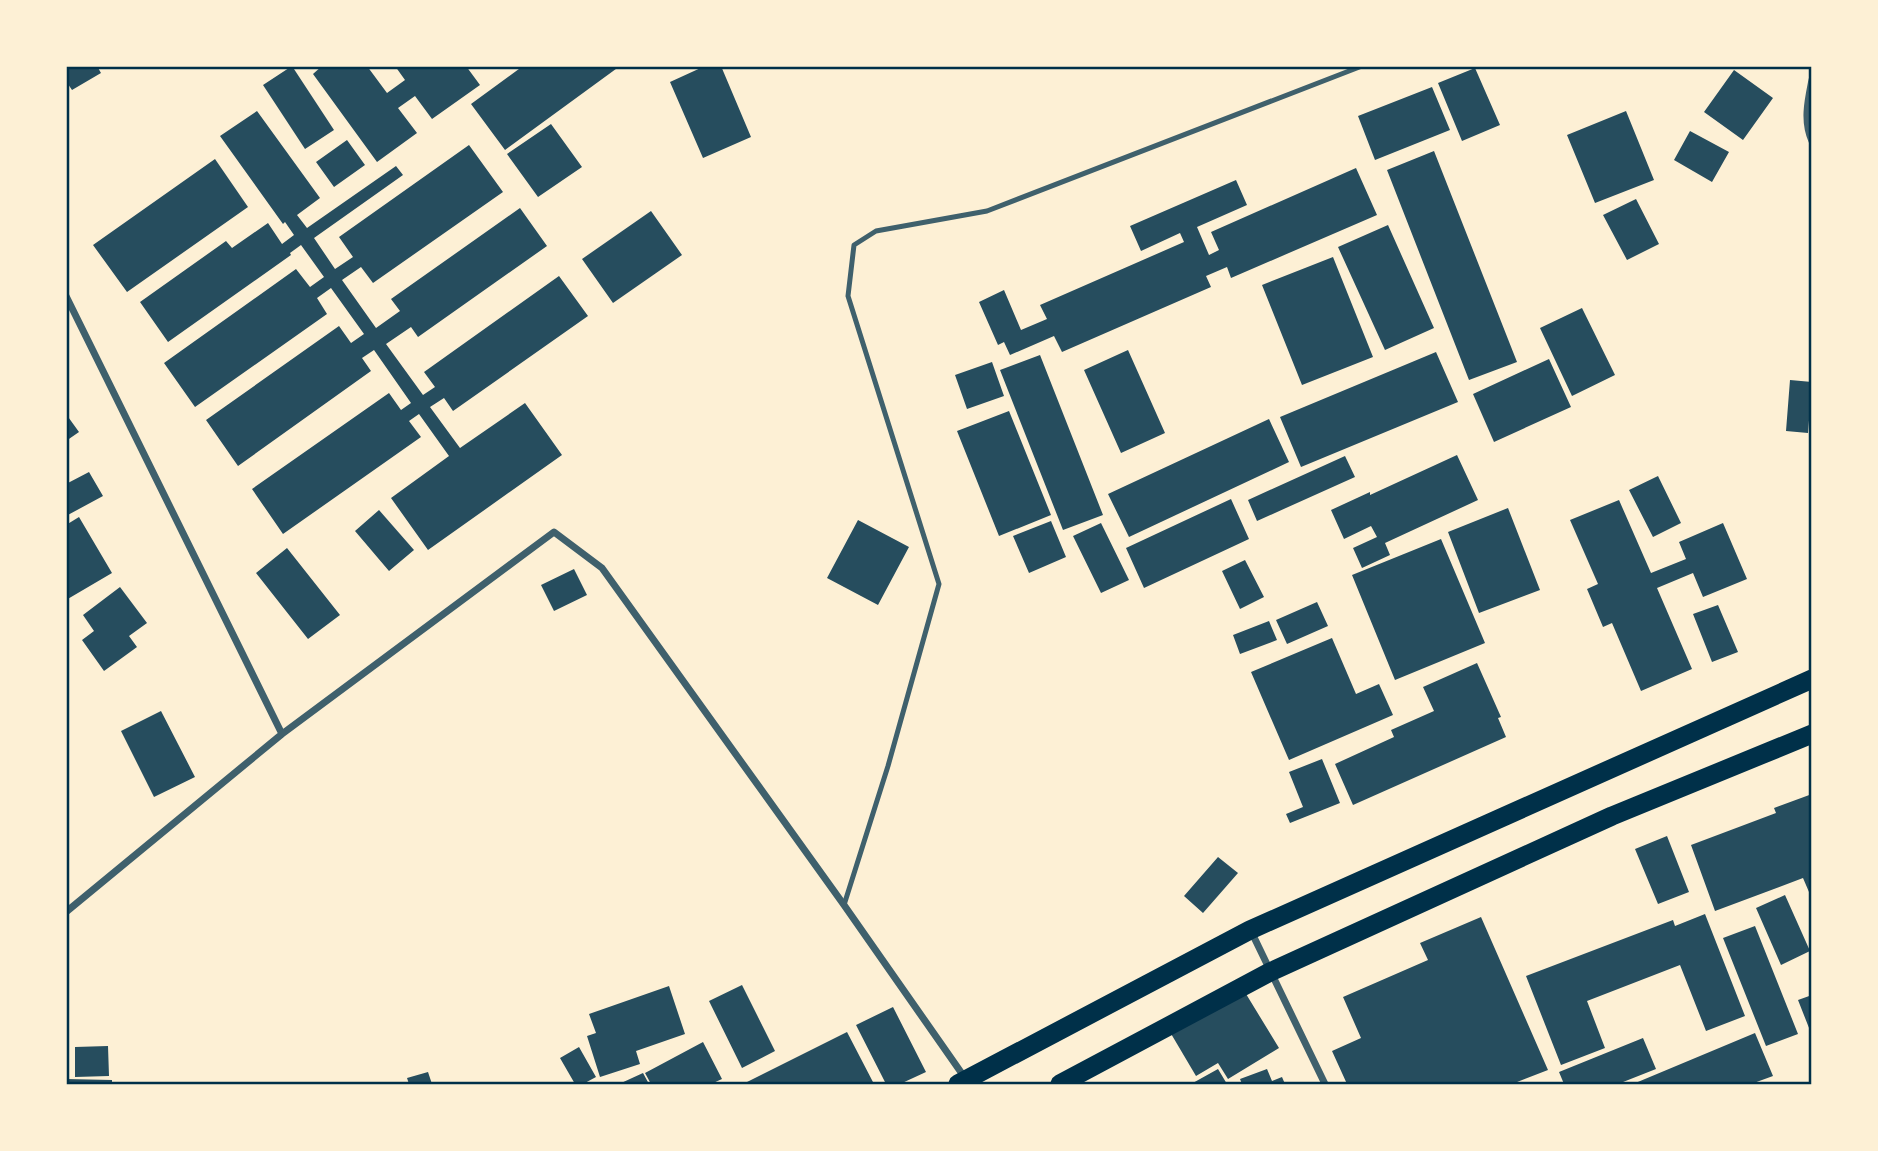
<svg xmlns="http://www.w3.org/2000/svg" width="1878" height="1151" font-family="Figtree,sans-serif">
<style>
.building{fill:#264d5e}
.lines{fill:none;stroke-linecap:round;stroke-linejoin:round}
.service{stroke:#3f606c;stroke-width:5}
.minor{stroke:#3f606c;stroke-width:7}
.trunk{stroke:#003049;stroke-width:19}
.neatline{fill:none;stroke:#003049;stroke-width:2.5}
</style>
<rect width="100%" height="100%" fill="#fdf0d5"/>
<path class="building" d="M66,66H97L101,73L72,90L66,81Z
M292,66L334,130L305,149L263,85Z
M322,66H367L387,93L405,80L395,66H466L480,85L432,119L415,96L398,108L417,133L377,162L313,74Z
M523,66H620L505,150L471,104Z
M705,66H721L751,137L703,158L670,82Z
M1475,68L1500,125L1462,141L1438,83Z
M1734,70L1773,98L1743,140L1704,112Z
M1432,87L1450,130L1375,160L1358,116Z
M257,111L320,198L297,215L307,228L396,166L403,175L314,238L335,269L353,257L339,237L469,145L503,192L373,283L361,267L342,280L376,328L400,311L391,299L520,208L547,246L418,337L411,327L386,344L423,395L435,387L424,372L559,276L588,316L453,411L444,398L430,407L460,448L525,403L562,455L428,550L391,498L449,456L419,414L409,421L421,437L283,534L252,489L389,393L401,410L411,403L374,350L362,358L371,371L238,466L206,420L339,326L351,343L364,334L331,288L317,298L327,314L195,407L164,363L296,269L310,287L324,277L301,245L290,253L291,255L168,342L140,302L226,241L232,248L268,223L282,244L294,235L285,222L283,224L220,136Z
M1626,111L1654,180L1595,203L1567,135Z
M551,124L582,167L538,197L507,154Z
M1690,131L1729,152L1712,182L1674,160Z
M347,140L365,165L334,187L316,162Z
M1434,151L1517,362L1469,380L1387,170Z
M215,159L248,207L127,292L93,245Z
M1356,168L1377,215L1231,278L1227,267L1206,276L1211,287L1062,352L1054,336L1010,355L1004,342L998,345L979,302L1004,290L1021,330L1047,319L1040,305L1184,242L1180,233L1141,251L1130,226L1236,180L1247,205L1197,227L1209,255L1219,250L1211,232Z
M1636,199L1659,244L1627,260L1603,215Z
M651,211L682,255L613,303L582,259Z
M1388,225L1434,328L1385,350L1338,247Z
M1333,257L1373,357L1302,385L1262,285Z
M1582,308L1615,375L1572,396L1540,328Z
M1128,350L1165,433L1121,453L1084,370Z
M1436,352L1458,402L1301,467L1280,417Z
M1040,355L1103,515L1063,530L1000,370Z
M1549,359L1571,407L1494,442L1473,394Z
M992,362L1004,396L967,409L955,375Z
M1790,380L1812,382L1808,433L1786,431Z
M1009,411L1051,515L999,536L957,431Z
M66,414L79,432L66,441Z
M1269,419L1289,462L1129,537L1108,494Z
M1457,455L1478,500L1385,543L1390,555L1362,568L1353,548L1377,537L1371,526L1344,539L1331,510L1370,492V495Z
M1345,456L1355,477L1257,521L1248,500Z
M89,472L103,496L66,516V484Z
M1658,476L1681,523L1653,537L1629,490Z
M1231,499L1249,539L1144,588L1126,548Z
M1619,500L1651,573L1686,559L1679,542L1723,523L1747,579L1703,597L1693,573L1657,588L1692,669L1641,691L1612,623L1603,627L1587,589L1598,584L1570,520Z
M1508,508L1540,590L1479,613L1448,532Z
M379,510L414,550L389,571L355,531Z
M79,517L112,573L66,600V525Z
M858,520L909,547L878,605L827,578Z
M1051,521L1066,557L1029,573L1013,536Z
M1101,523L1129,580L1101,593L1073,536Z
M1441,539L1485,643L1395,680L1352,575Z
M287,548L340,615L308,639L256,573Z
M1245,560L1264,597L1240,609L1222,571Z
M574,569L587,595L554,611L541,585Z
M120,587L147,623L129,636L137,647L104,671L82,640L94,631L83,615Z
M1317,602L1328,626L1287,644L1276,620Z
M1718,605L1738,652L1712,662L1693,614Z
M1269,621L1277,640L1240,654L1233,635Z
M1332,638L1356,694L1379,684L1393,715L1289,760L1251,672Z
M1477,663L1501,717L1498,718L1506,737L1353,805L1335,764L1394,737L1391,730L1434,711L1423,687Z
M161,711L195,777L154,797L121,731Z
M1322,759L1340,803L1290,823L1286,814L1303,807L1289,772Z
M1812,794V899L1803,878L1715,911L1691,845L1776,813L1774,808Z
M1667,836L1689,892L1658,904L1635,849Z
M1218,857L1238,873L1203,913L1184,896Z
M1785,895L1810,951L1781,965L1756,908Z
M1705,914L1745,1016L1706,1031L1680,965L1587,1001L1605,1048L1561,1065L1526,976L1673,920L1675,926Z
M1481,917L1548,1070L1512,1084H1347L1332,1051L1361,1038L1343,997L1428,960L1420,943Z
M1755,926L1798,1034L1766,1046L1723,938Z
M742,985L775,1051L742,1068L709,1001Z
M669,986L685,1034L636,1051L640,1064L600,1077L587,1036L596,1033L589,1014Z
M1243,989L1279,1048L1228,1079L1218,1063L1196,1076L1170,1032Z
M1812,995V1033H1811L1798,1000Z
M893,1007L926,1072L900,1084H886L856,1025Z
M847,1032L874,1084H743Z
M1755,1033L1773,1076L1751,1084H1633Z
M1643,1038L1656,1069L1618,1084H1564L1559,1072Z
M703,1042L722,1079L711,1084H651L645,1073Z
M108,1046L109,1076L75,1077V1047Z
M579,1047L596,1077L583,1084H575L560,1058Z
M1218,1069L1227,1084H1191Z
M1267,1069L1272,1081L1282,1077L1285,1084H1242L1240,1079Z
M428,1072L432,1084H409L407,1078Z
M643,1073L649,1084H619Z
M66,1079L112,1080V1084H66Z"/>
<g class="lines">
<path class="service" d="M844,905L888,766L939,584L848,296L854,245L876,231L987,211L1362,66"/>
<path class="minor" d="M1812,80C1808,100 1803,121 1812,141
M66,296L282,734
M66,912L282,734L554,532L602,568L844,905L965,1078
M1251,931L1325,1084"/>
<path class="trunk" d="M958,1084L1250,930L1812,679
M1060,1084L1270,972L1612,816L1812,734"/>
</g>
<rect width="1878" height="1151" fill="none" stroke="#fdf0d5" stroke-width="136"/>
<rect x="68" y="68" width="1742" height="1015" class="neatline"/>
</svg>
